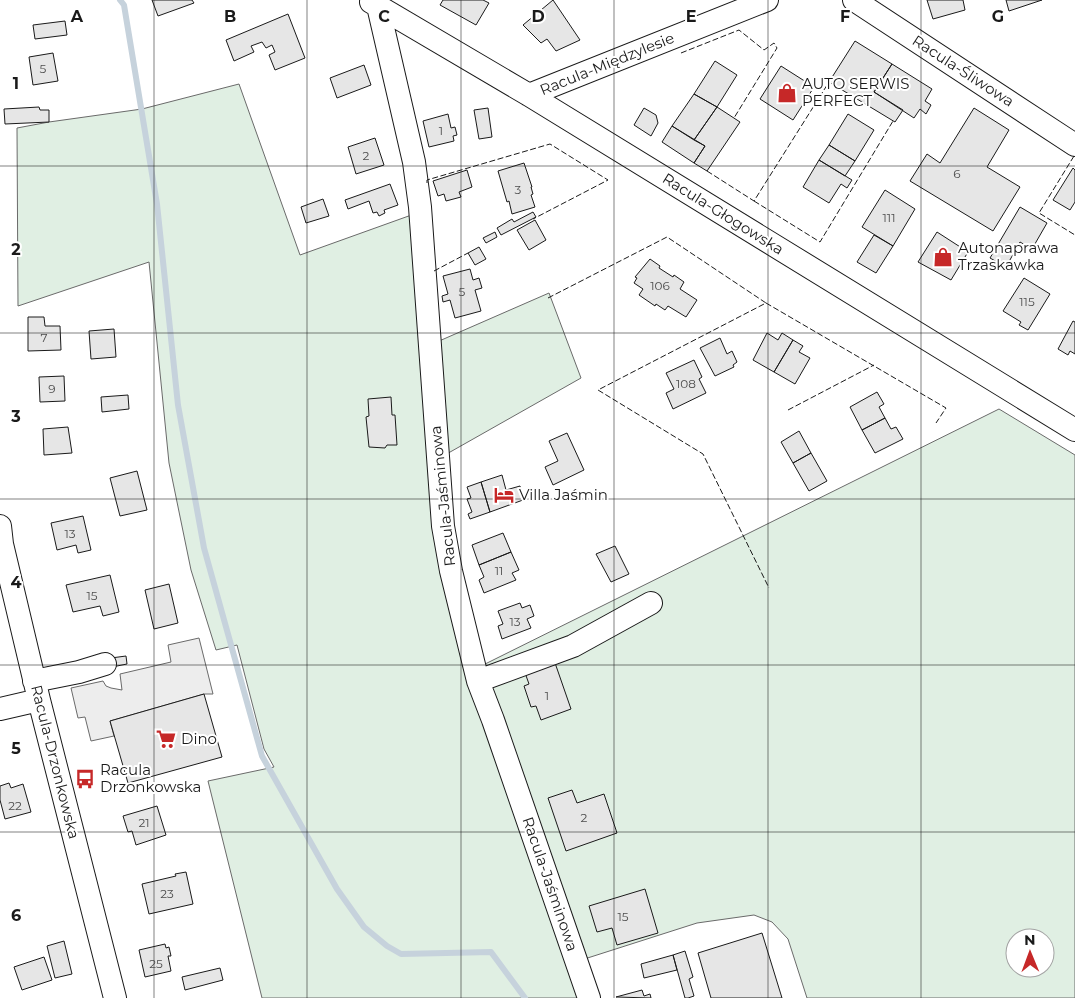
<svg xmlns="http://www.w3.org/2000/svg" width="1075" height="998" font-family="Montserrat,sans-serif">
<style>
.green{fill:#e0efe3;stroke:#6a6a6a;fill-rule:evenodd}
.parking{fill:#ededed;stroke:#6a6a6a}
.lines{fill:none;stroke-linecap:round;stroke-linejoin:round}
.stream{stroke:#c6d2dc;stroke-width:6}
.building{fill:#e6e6e6;stroke:#1a1a1a}
.minor-casing{stroke:#1a1a1a;stroke-width:24}
.minor{stroke:#fff;stroke-width:22}
.fence{stroke:#1a1a1a;stroke-width:1;stroke-dasharray:6 2.5;stroke-linecap:butt}
.grid{fill:none;stroke:#1a1a1a;stroke-width:1;stroke-opacity:0.55}
.labels{text-anchor:middle;stroke-width:4;stroke-linejoin:round;paint-order:stroke}
.number-label{font-size:12px;fill:#4d4d4d}
.street-label{font-size:15px;fill:#1a1a1a;stroke:#fff}
.poi-label{font-size:15px;fill:#1a1a1a;stroke:#fff;text-anchor:start}
.grid-label{font-size:16px;text-anchor:middle;font-weight:bold;fill:#1a1a1a;stroke:#fff;stroke-width:4;stroke-linejoin:round;paint-order:stroke}
</style>
<rect width="100%" height="100%" fill="#fff"/>
<path class="green" d="M239,84L300,255L417,213L430,345L549,293L581,378L436,460L471,671L999,409L1075,455V998H807L788,939L772,922L754,915L697,923L575,962L588,998H262L208,781L274,767L264,749L237,645L216,650L191,570L169,463L149,262L18,306L17,128L49,122L142,109ZM1015,938H1045V968H1015Z"/>
<path class="parking" d="M199,638L213,694H204L110,721L114,736L91,741L85,717L78,718L71,688L103,681L106,686L111,688L122,690L120,674L171,662L168,645Z"/>
<g class="lines">
<path class="stream" d="M120,0L124,5L157,204L178,405L204,548L262,756L337,889L364,927L387,946L401,954L491,952L525,998"/>
</g>
<path class="building" d="M152,0H192L194,3L158,16Z
M443,0H483L489,3L476,25L440,5Z
M553,0L580,40L556,51L547,39L541,43L523,25Z
M927,0H963L965,10L933,19Z
M1006,0H1042L1009,11Z
M288,14L305,58L275,70L269,55L275,52L272,45L266,48L262,42L251,46L254,52L234,61L226,40Z
M65,21L67,35L35,39L33,25Z
M855,41L892,64L874,92L903,110L895,122L829,82Z
M53,53L58,81L33,85L29,57Z
M715,61L737,75L717,107L694,94Z
M892,64L932,89L925,101L931,105L926,114L920,109L914,118L874,92Z
M364,65L371,85L337,98L330,78Z
M781,66L814,87L793,120L760,99Z
M694,94L717,107L694,140L672,126Z
M39,107L40,110H49V122L5,124L4,109Z
M717,107L740,122L707,171L694,163L705,146L694,140Z
M488,108L492,137L479,139L474,110Z
M644,108L656,115L658,123L651,136L634,125Z
M974,108L1009,130L987,167L1020,187L993,231L910,181L927,154L940,163Z
M448,114L451,128L455,127L457,135L453,136L454,141L429,147L423,121Z
M848,114L874,130L855,161L829,145Z
M672,126L705,146L694,163L662,142Z
M375,138L384,165L356,174L348,147Z
M829,145L855,161L845,176L819,160Z
M819,160L852,180L847,188L841,184L829,203L803,187Z
M524,163L532,187H531L533,194L531,195L535,207L512,214L509,201L507,202L498,171Z
M1073,168L1075,170V202L1070,210L1053,200Z
M467,170L472,187L459,192L461,197L446,201L444,194L438,196L433,181Z
M390,184L398,205L384,210L385,213L379,216L377,212L373,213L369,201L348,209L345,200Z
M885,190L915,209L893,246L862,227Z
M323,199L329,216L306,223L301,207Z
M1020,207L1047,223L1032,249L1020,242L1006,267L990,258Z
M533,212L536,217L501,235L497,228L512,219L514,222Z
M535,220L546,240L529,250L517,230Z
M495,232L497,237L486,243L483,238Z
M937,232L968,252L951,280L918,262Z
M874,235L893,246L876,273L857,262Z
M479,247L486,259L475,265L468,253Z
M650,259L660,266L659,268L673,277L674,275L684,282L680,289L697,300L686,317L668,306L665,310L656,304L655,306L639,295L643,289L634,283L637,278L635,277Z
M470,269L473,280L479,278L482,288L475,290L481,311L455,318L450,300L443,302L442,296L448,294L443,276Z
M1024,278L1050,294L1028,330L1019,325L1021,322L1003,311Z
M28,317H44L45,326H60L61,350L28,351Z
M1073,321L1075,322V354L1070,351L1068,355L1058,349Z
M114,329L116,357L91,359L89,331Z
M767,333L778,340L782,333L793,340L774,372L753,360Z
M720,338L727,354L732,351L737,362L733,365L734,367L715,376L700,348Z
M793,340L803,346L799,352L810,358L795,384L774,372Z
M694,360L702,377L699,379L706,393L673,409L666,393L674,389L666,373Z
M64,376L65,401L40,402L39,377Z
M877,392L884,404L879,407L885,418L862,430L850,407Z
M128,395L129,409L102,412L101,397Z
M391,397L392,415H395L397,445H387L385,448L369,447L366,417L369,416L368,399Z
M885,418L891,429L896,427L903,439L875,453L862,430Z
M68,427L72,453L44,455L43,429Z
M799,431L811,453L793,463L781,442Z
M567,433L584,470L553,485L545,467L558,461L549,441Z
M811,453L827,481L809,491L793,463Z
M137,471L147,510L120,516L110,478Z
M502,475L506,490L520,486L523,500L490,512L481,482Z
M481,482L490,512L470,519L468,514L472,512L467,499L471,498L467,487Z
M83,516L91,550L78,553L76,545L57,550L51,523Z
M503,533L511,552L479,565L472,545Z
M615,546L629,574L611,582L596,554Z
M511,552L519,570L512,573L516,580L484,593L479,580L484,577L479,565Z
M110,575L119,612L103,616L100,606L73,612L66,585Z
M169,584L178,623L154,629L145,590Z
M520,603L522,608L530,605L534,616L527,619L531,628L502,639L498,626L503,624L498,611Z
M126,656L127,664L112,667L111,658Z
M554,660L571,709L541,720L536,706L531,707L524,686L529,684L524,670Z
M204,694L222,757L128,783L110,721Z
M9,783L11,788L23,784L31,812L5,819L0,800V786Z
M572,790L577,803L604,794L617,833L566,851L548,798Z
M157,806L166,835L136,845L132,831L128,832L123,816Z
M186,872L193,904L149,914L142,884L176,876L175,874Z
M645,889L658,933L617,945L612,928L597,932L589,906Z
M762,933L782,998H711L698,953Z
M64,941L72,974L55,978L47,946Z
M165,944L166,948L169,947L171,956H168L171,971L145,977L139,950Z
M685,951L693,977L689,979L694,996L688,998H685L673,955Z
M673,955L677,970L644,978L641,964Z
M44,957L52,980L22,990L14,967Z
M220,968L223,980L185,990L182,977Z
M642,990L644,996L650,994L651,998L616,997Z"/>
<g class="lines">
<defs>
<path id="minor" d="M854,0L1075,145
M371,2L529,95L1075,430
M378,6L414,162L420,207L443,526L451,571L478,681L493,720L589,998
M529,95L767,0
M0,526L2,544L39,700L115,998
M34,681L79,672L105,664
M478,681L573,646L651,603
M0,709L39,700"/>
</defs>
<use href="#minor" class="minor-casing"/>
<use href="#minor" class="minor"/>
<path class="fence" d="M681,53L739,30L764,50L774,43L777,48L734,118
M1074,156L1039,213L1075,235
M707,171L754,201L829,82
M427,183V180L550,144L608,180L533,219
M754,201L820,242L893,121
M434,271L468,253
M548,298L667,237L766,303L598,390L703,454L769,588
M766,303L946,408L936,423
M788,410L874,365"/>
</g>
<path class="grid" d="M154,0V998M307,0V998M461,0V998M614,0V998M768,0V998M921,0V998M0,166H1075M0,333H1075M0,499H1075M0,665H1075M0,832H1075"/>
<defs>
<symbol id="shop-bare" viewBox="-9 -9 18 18"><path d="M-5-2.5h2.3a2.7 3.5 0 0 1 5.4 0H5L5.5 6h-11ZM-1.5-2.5h3a1.5 2.3 0 0 0-3 0Z" fill="#c62828" stroke="#fff" stroke-width="2.5" paint-order="stroke"/></symbol>
<symbol id="hotel-bare" viewBox="-9 -9 18 18"><path d="M-6-4.5h1.5V1H6V5H4.5V3h-9V5H-6ZM-4 0a1.8 1.8 0 1 1 3.6 0ZM.5 0V-2.5h3Q6-2.5 6 0Z" fill="#c62828" stroke="#fff" stroke-width="2.5" paint-order="stroke"/></symbol>
<symbol id="supermarket-bare" viewBox="-9 -9 18 18"><path d="M-6-5.5h2.5l.6 2H6L4.5 2H-2.5L-4.4-4H-6ZM-1.5 3.2a1.3 1.3 0 1 0 .1 0ZM3 3.2a1.3 1.3 0 1 0 .1 0Z" fill="#c62828" stroke="#fff" stroke-width="2.5" paint-order="stroke"/></symbol>
<symbol id="bus-bare" viewBox="-9 -9 18 18"><path d="M-5-6H5V4H4V6H2V4H-2V6H-4V4H-5ZM-3.5-4V0h7V-4ZM-3.5 1.2v1.5H-2V1.2ZM2 1.2v1.5H3.5V1.2Z" fill="#c62828" stroke="#fff" stroke-width="2.5" paint-order="stroke"/></symbol>
</defs>
<g fill-rule="evenodd">
<use href="#shop-bare" x="773" y="79" width="28" height="28"/>
<use href="#shop-bare" x="929" y="243" width="28" height="28"/>
<use href="#hotel-bare" x="490" y="481" width="28" height="28"/>
<use href="#supermarket-bare" x="152" y="725" width="28" height="28"/>
<use href="#bus-bare" x="71" y="765" width="28" height="28"/>
</g>
<g class="labels">
<g class="number-label">
<text x="43" y="73">5</text>
<text x="441" y="135">1</text>
<text x="366" y="160">2</text>
<text x="957" y="178">6</text>
<text x="518" y="194">3</text>
<text x="889" y="222">111</text>
<text x="660" y="290">106</text>
<text x="462" y="296">5</text>
<text x="1027" y="306">115</text>
<text x="44" y="342">7</text>
<text x="686" y="388">108</text>
<text x="52" y="393">9</text>
<text x="70" y="538">13</text>
<text x="499" y="575">11</text>
<text x="92" y="600">15</text>
<text x="515" y="626">13</text>
<text x="547" y="700">1</text>
<text x="15" y="810">22</text>
<text x="584" y="822">2</text>
<text x="144" y="827">21</text>
<text x="167" y="898">23</text>
<text x="623" y="921">15</text>
<text x="156" y="968">25</text>
</g>
<g class="street-label">
<text transform="translate(607 64) rotate(-22)" y="5">Racula-Międzylesie</text>
<text transform="translate(963 71) rotate(33)" y="5">Racula-Śliwowa</text>
<text transform="translate(723 214) rotate(32)" y="5">Racula-Głogowska</text>
<text transform="translate(443 496) rotate(-96)" y="5">Racula-Jaśminowa</text>
<text transform="translate(55 762) rotate(76)" y="5">Racula-Drzonkowska</text>
<text transform="translate(550 884) rotate(71)" y="5">Racula-Jaśminowa</text>
</g>
<g class="poi-label">
<text x="802" y="89">AUTO SERWIS<tspan x="802" dy="17">PERFECT</tspan></text>
<text x="958" y="253">Autonaprawa<tspan x="958" dy="17">Trzaskawka</tspan></text>
<text x="519" y="500">Villa Jaśmin</text>
<text x="181" y="744">Dino</text>
<text x="100" y="775">Racula<tspan x="100" dy="17">Drzonkowska</tspan></text>
</g>
</g>
<g class="grid-label">
<text x="77" y="22">A</text>
<text x="230" y="22">B</text>
<text x="384" y="22">C</text>
<text x="538" y="22">D</text>
<text x="691" y="22">E</text>
<text x="845" y="22">F</text>
<text x="998" y="22">G</text>
<text x="16" y="89">1</text>
<text x="16" y="255">2</text>
<text x="16" y="422">3</text>
<text x="16" y="588">4</text>
<text x="16" y="754">5</text>
<text x="16" y="921">6</text>
</g>
<g transform="translate(1030 953) rotate(359)"><circle r="24" fill="#ffffff" stroke="#a3a3a3"/>
<path d="M0-4L9 19L0 12L-9 19Z" fill="#c62828"/>
<text y="-8" font-size="14" font-weight="bold" text-anchor="middle" fill="#1a1a1a">N</text>
</g>
</svg>
